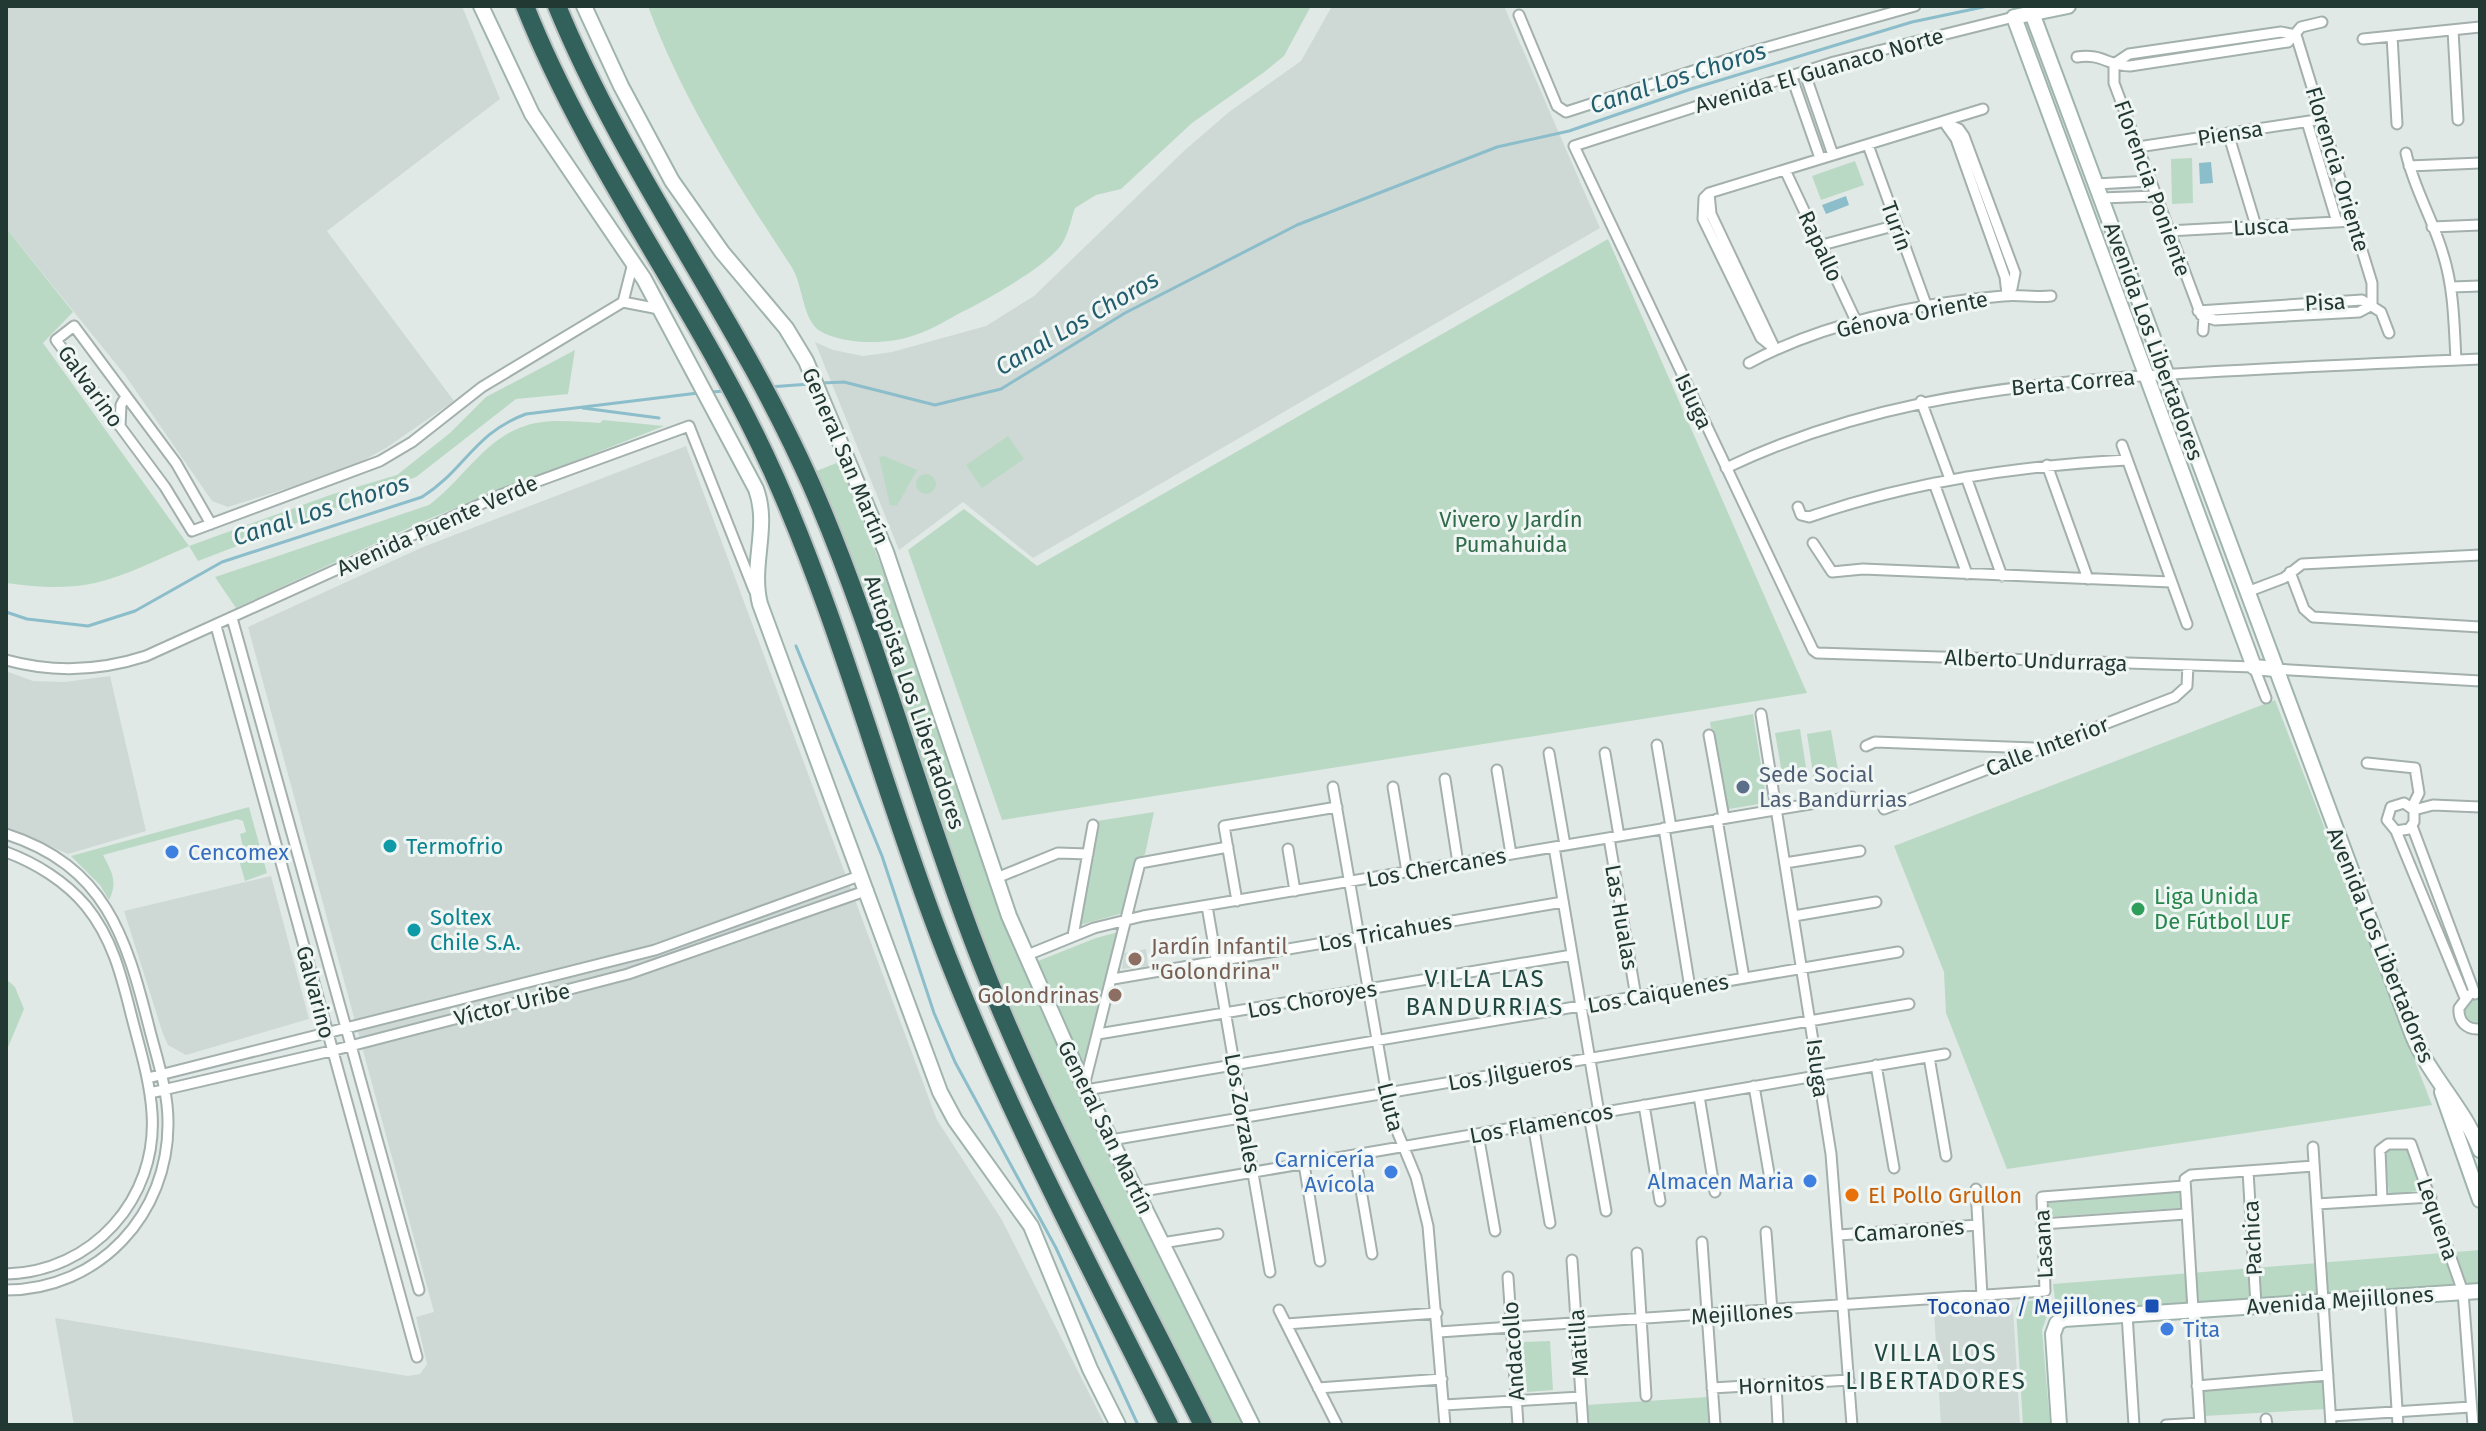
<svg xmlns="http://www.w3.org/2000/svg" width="2486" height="1431" font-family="'Fira Sans',sans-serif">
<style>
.built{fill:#ced9d5}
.green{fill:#bad9c4}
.water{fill:#8cbdca}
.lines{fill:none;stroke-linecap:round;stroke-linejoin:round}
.stream{stroke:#8cbdca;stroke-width:3}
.street-casing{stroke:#a3b0ad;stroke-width:13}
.secondary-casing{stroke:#a0b4ae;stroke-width:18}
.highway-casing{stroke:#bdc3c2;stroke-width:22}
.street{stroke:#fff;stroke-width:9}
.secondary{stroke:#fff;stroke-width:14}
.highway{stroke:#31615a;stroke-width:18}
.service-dot{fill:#5c6f8a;stroke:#f0f6f3;stroke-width:3}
.culture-dot{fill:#0f9aa8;stroke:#f0f6f3;stroke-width:3}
.shop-dot{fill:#3f7fe0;stroke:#f0f6f3;stroke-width:3}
.leisure-dot{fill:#2e9e5b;stroke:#f0f6f3;stroke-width:3}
.education-dot{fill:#8d6e63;stroke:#f0f6f3;stroke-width:3}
.food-dot{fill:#e8710a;stroke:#f0f6f3;stroke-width:3}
.transit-dot{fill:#1a4fb4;stroke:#f0f6f3;stroke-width:3}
.labels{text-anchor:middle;stroke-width:6;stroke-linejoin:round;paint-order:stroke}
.street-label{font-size:22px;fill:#223833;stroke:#f0f6f3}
.park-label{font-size:22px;fill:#306b4a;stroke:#f0f6f3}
.service-label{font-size:22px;fill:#4e5e75;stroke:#f0f6f3;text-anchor:start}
.culture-label{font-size:22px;fill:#0d838f;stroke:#f0f6f3;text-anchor:start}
.shop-label{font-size:22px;fill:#366cbe;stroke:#f0f6f3;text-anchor:start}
.leisure-label{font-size:22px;fill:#27864d;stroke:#f0f6f3;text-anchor:start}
.education-label{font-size:22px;fill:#785e54;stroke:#f0f6f3;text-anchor:start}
.food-label{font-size:22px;fill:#c56008;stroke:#f0f6f3;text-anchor:start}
.transit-label{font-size:22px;fill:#164399;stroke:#f0f6f3;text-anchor:end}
.water-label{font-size:24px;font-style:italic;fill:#225d6e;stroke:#f0f6f3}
.neighbourhood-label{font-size:24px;letter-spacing:2px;fill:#204841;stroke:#f0f6f3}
</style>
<rect width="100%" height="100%" fill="#e0e9e6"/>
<path class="built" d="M6,6H462L500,99L327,231L454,401L386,448L346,470L228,507L212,501L125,375L6,228Z
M1332,6H1504L1600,228L1033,558L963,502L899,550L815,342L833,350L863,356L892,352L986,326L1034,296L1185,150L1229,112L1301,61Z
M686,446L937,1120L1002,1220L1105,1425H74L55,1318L408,1376L420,1374L427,1364L416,1317L434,1312L248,627L423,547Z
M6,671L33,681L64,682L110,676L146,831L68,854L6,827Z
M271,876L309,1019L186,1055L168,1045L163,1034L124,911Z
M1146,949L1148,966L1122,969L1124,953Z
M2013,1307L2020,1425H1941L1934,1312Z"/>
<path class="green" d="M648,6H1311L1284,56L1263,73L1192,123L1121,189L1096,195L1075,208C1071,219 1069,232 1063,242C1052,263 987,300 964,311C948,319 932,330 915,335C889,345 844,345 820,331C802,320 803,283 791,266C737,184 682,99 648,6Z
M2192,158L2193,203L2172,204L2171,159Z
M1855,161L1864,185L1821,200L1812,176Z
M6,228L73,312L43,343L189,546L333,494L397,475L450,433L486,397L575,350L568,394L516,399L416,477L198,561L189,546C114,579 91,595 7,583Z
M1608,239L1807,693L1002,820L908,550L964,509L1037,566Z
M603,420L664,426L426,520L236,608L215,577L429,505C461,482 485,438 525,426C548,418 576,422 600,423Z
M1008,436L1024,459L982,488L966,465Z
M884,456L917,470L897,506L890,505L879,457Z
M839,462L904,622L1009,937L1082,1097L1243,1425H1211L1035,1069L992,973L814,472Z
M916 484a10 10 0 1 1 20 0a10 10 0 1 1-20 0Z
M2275,700L2432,1105L2007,1169L1946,1013L1944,972L1894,846Z
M1753,714L1766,797L1765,803L1729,809L1724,803L1710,722Z
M1800,729L1807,774L1783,779L1775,733Z
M1831,730L1839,776L1814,780L1807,734Z
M249,807L267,873L245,881L239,860L245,856L240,834L246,832L243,821L237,819L103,855C112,872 118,882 109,900L100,885L71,856Z
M1154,812L1145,854L1135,864L1123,913L1080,925L1097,821Z
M1122,931L1084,1069L1038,961L1096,938Z
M6,979L15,987L24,1009L6,1052Z
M2472,998H2480L2478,1026L2465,1021L2462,1007Z
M2402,1147L2411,1153L2422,1191L2389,1194L2384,1150Z
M2179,1190L2182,1206L2179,1208L2047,1217V1201L2054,1198Z
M2480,1250V1285L2057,1316L2053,1284Z
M2039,1300L2044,1302L2047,1316L2042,1330L2050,1425H2023L2016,1309L2019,1302Z
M1550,1341L1553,1390L1527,1392L1523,1342Z
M2321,1380L2327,1409L2204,1416L2202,1391L2205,1388Z
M1708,1397L1710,1425H1587L1586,1405Z"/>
<path class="water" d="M2211,162L2213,183L2200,184L2199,163Z
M1846,196L1849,205L1826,214L1822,205Z"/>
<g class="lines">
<path class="stream" d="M821,383L844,382L935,405L1001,389L1125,313L1297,225L1497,147L1569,131L1691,89L1912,22L1988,6
M769,387L810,384
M710,392L726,391
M583,408L659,418
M6,612L27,619L88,626L135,611L222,562L422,497C465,470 474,433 526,414L698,393
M796,646L882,856L934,1013L955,1062L1056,1248L1138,1425"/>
<defs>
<path id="street" d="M1519,15L1557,106L1566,112L1761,49L1915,6
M2014,17L1834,62L1574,146L1813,650L1817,653L2254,667L2266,698
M2453,30L2458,120
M2296,35L2372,283V305
M2392,36L2397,124
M2363,39L2480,27
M2077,57C2102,53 2108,66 2130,66L2288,42L2301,27L2322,22
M2114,64V83L2201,315L2215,320L2359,312L2372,305
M2114,64L2129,54L2281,32L2296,35
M1804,71L1833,155
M1791,75L1820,158
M1944,122L1959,129L1964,136L2015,273L2012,288L2007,295
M2307,122L2337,222
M1946,125L1956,139L2005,277L2007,294
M2228,133L2256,226
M1868,145L1927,307
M2138,147L2323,119
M2406,153C2414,189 2433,219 2443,254C2454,289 2454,324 2456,360
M2409,166L2480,163
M1785,170L1857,323
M2096,184L2150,181
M1709,193L1711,214L1775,349
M2101,198L2156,196
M2432,227L2480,225
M2168,231L2354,221
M1822,245L1897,225
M2452,287L2480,286
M623,302L659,309
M2198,311L2362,300L2381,312L2389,333
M2203,331L2204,317
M1775,349L1761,338L1703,219L1704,198L1709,193L1983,109
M1749,363C1823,323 1919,303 2003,296C2018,294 2035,298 2051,296
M1921,401L1950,479
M120,426L121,405L126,396
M2122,445L2187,624
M2047,465L2088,579
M1726,468C1854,407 1987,387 2127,377C2245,369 2362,364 2480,359
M1966,477L2002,576
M1934,483L1967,574
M1798,507L1801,515L1809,517C1913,481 2018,466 2127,460
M211,524L176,463L74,326L56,340L165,487L192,531L380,461L412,442L482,387L623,302L633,263
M1813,543L1832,572L1863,569L2171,582
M2290,572L2304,609L2313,617L2480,627
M2247,592L2284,578L2302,564L2480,555
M232,618L419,1290
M216,626L417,1357
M6,660C53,673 100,671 146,656L503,494L689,426L754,590
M2275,669L2480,681
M1761,714L1831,1154L1852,1425
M1709,735L1724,818
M1657,745L1671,827
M1866,746L1875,742L2035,748
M1549,753L1565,845
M1605,753L1619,836
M2367,763L2415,768L2419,793L2412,807
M1497,770L1511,854
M1445,779L1458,863
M1333,787L1390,1114L1416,1177L1428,1226L1445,1425
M1393,787L1407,872
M1884,809L2175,697L2187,686L2188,665
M2414,810L2433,805L2480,807
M1717,819L1744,978
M2412,826L2475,994
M1664,828L1690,988
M2396,831L2409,829L2414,822V810L2404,803L2391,807L2387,820L2396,831L2465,998
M6,834C105,866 126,936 149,1027C157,1059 168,1090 168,1122C169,1214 99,1290 6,1290
M1609,838L1636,997
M1554,847L1599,1113
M1288,849L1295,891
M6,852C36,863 66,882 86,906C113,939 122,978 132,1018C140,1049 150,1081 152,1113C158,1199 92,1272 6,1274
M1785,863L1860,851
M994,879L1058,853L1088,854
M1237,901L1224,826L1337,807
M1207,906L1270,1272
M1794,916L1876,902
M1073,936L1093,825
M1025,956L1094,928L1143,916L1852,797
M1113,979L1563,902
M2469,995L2459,1008C2458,1021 2466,1030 2480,1029
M1098,1034L1572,955
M1929,1057L1946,1156
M1876,1065L1894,1168
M148,1078L655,950L862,875
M1084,1086L1140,863L1228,847
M1754,1086L1771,1185
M1086,1090L1898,952
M150,1093L331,1051L628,974L868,890
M1699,1096L1715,1192
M1644,1105L1660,1201
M1589,1115L1606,1211
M1533,1124L1550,1223
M1478,1134L1495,1231
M1111,1140L1909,1004
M2313,1147L2331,1425
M1355,1155L1372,1254
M1304,1164L1320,1261
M2248,1171L2256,1305
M1976,1189L1982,1296
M1137,1192L1945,1054
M2382,1200L2380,1150L2388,1144H2411L2463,1292L2473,1425
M2317,1204L2431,1197
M2042,1224L2186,1214
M1766,1232L1772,1311
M1839,1235L1978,1225
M1702,1242L1715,1425
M1162,1243L1218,1234
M1637,1253L1646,1396
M1572,1260L1583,1425
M1508,1277L1518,1425
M2390,1297L2398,1425
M1279,1310L1337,1425
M2127,1314L2134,1425
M1286,1324L1437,1313
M1439,1332L2045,1291L2042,1197L2184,1186
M1776,1384L1778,1425
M2197,1386L2328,1375
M1318,1388L1442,1379
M1712,1388L1849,1380
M1444,1405L1581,1397
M2331,1416L2471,1407
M2266,1419L2267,1425
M2166,1425L2200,1423
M2200,1425L2185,1179L2191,1175L2314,1166"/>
<path id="secondary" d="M481,6L532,114L644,279L756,489C770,527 750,565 760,604L940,1092L955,1120L1031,1226L1090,1369L1118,1425
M584,6L621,86L672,181L722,252L786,328L806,361L886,552L1009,916L1084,1086L1252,1425
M2068,6L2014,17L2254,667L2275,669
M2032,13L2413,1036C2431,1078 2464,1108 2480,1150
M2442,1092L2480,1200
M2059,1425L2053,1334L2057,1323L2064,1319L2480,1291"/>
<path id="highway" d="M525,6C591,172 703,314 775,477C841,626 881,783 939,935C1003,1104 1089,1264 1169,1425
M557,6C626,174 738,318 811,484C876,633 916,791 974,943C1037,1109 1124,1266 1203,1425"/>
</defs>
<use href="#street" class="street-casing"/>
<use href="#secondary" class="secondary-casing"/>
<use href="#highway" class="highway-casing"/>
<use href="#street" class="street"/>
<use href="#secondary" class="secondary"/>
<use href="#highway" class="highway"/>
</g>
<circle class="service-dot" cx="1743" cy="787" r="8"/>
<g class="culture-dot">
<circle cx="390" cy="846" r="8"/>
<circle cx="414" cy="930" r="8"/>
</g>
<g class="shop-dot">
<circle cx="172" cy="852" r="8"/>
<circle cx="1391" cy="1172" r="8"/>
<circle cx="1810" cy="1181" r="8"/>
<circle cx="2167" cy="1329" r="8"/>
</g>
<circle class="leisure-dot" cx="2138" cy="909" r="8"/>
<g class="education-dot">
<circle cx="1135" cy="959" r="8"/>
<circle cx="1115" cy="995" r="8"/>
</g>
<circle class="food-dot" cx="1852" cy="1195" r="8"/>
<rect class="transit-dot" x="2144" y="1298" width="16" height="16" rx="4"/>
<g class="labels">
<g class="street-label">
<text transform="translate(1819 70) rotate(-16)" y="8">Avenida El Guanaco Norte</text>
<text transform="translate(2230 133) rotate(-9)" y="8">Piensa</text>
<text transform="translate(2338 169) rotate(73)" y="8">Florencia Oriente</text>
<text transform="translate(2153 188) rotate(70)" y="8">Florencia Poniente</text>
<text transform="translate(1897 226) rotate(70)" y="8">Turín</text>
<text transform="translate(2261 226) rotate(-3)" y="8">Lusca</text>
<text transform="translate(1821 246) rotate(65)" y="8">Rapallo</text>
<text transform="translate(2325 302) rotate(-3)" y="8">Pisa</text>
<text transform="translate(1912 314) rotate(-12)" y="8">Génova Oriente</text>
<text transform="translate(2154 341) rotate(70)" y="8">Avenida Los Libertadores</text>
<text transform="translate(2073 382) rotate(-5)" y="8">Berta Correa</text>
<text transform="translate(91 386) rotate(54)" y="8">Galvarino</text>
<text transform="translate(1694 401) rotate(65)" y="8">Isluga</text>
<text transform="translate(846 456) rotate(67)" y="8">General San Martín</text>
<text transform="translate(437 525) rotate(-24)" y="8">Avenida Puente Verde</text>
<text transform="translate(2036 660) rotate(2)" y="8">Alberto Undurraga</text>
<text transform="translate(915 702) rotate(71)" y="8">Autopista Los Libertadores</text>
<text transform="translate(2047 746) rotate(-21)" y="8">Calle Interior</text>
<text transform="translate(1436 867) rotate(-10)" y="8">Los Chercanes</text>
<text transform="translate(1622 917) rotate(80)" y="8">Las Hualas</text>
<text transform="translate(1385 932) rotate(-10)" y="8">Los Tricahues</text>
<text transform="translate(2381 945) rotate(68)" y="8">Avenida Los Libertadores</text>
<text transform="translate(316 992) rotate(75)" y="8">Galvarino</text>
<text transform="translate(1658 993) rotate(-10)" y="8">Los Caiquenes</text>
<text transform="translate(1312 999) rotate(-10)" y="8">Los Choroyes</text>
<text transform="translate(512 1004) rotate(-14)" y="8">Víctor Uribe</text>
<text transform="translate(1818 1068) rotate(83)" y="8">Isluga</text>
<text transform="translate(1510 1072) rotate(-10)" y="8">Los Jilgueros</text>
<text transform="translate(1391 1107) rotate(76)" y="8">Lluta</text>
<text transform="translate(1243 1113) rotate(80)" y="8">Los Zorzales</text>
<text transform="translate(1541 1123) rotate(-10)" y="8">Los Flamencos</text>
<text transform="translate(1106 1127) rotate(64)" y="8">General San Martín</text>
<text transform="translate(2438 1219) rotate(71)" y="8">Lequena</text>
<text transform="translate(1909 1230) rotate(-4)" y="8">Camarones</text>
<text transform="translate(2252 1238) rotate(-93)" y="8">Pachica</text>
<text transform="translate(2043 1244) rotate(-93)" y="8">Lasana</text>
<text transform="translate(2340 1300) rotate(-4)" y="8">Avenida Mejillones</text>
<text transform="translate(1742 1313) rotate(-4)" y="8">Mejillones</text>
<text transform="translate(1578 1343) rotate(-94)" y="8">Matilla</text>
<text transform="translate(1513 1351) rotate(-94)" y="8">Andacollo</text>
<text transform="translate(1781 1384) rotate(-3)" y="8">Hornitos</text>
</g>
<g class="park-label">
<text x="1511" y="527">Vivero y Jardín<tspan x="1511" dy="25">Pumahuida</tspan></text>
</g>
<g class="service-label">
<text x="1759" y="782">Sede Social<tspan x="1759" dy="25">Las Bandurrias</tspan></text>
</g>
<g class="culture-label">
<text x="406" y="854">Termofrio</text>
<text x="430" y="925">Soltex<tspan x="430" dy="25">Chile S.A.</tspan></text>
</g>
<g class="shop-label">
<text x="188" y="860">Cencomex</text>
<text x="1375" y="1167" text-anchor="end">Carnicería<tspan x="1375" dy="25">Avícola</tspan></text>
<text x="1794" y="1189" text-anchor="end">Almacen Maria</text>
<text x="2183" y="1337">Tita</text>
</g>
<g class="leisure-label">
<text x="2154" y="904">Liga Unida<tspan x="2154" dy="25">De Fútbol LUF</tspan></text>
</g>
<g class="education-label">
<text x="1151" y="954">Jardín Infantil<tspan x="1151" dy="25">"Golondrina"</tspan></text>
<text x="1099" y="1003" text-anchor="end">Golondrinas</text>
</g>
<g class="food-label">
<text x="1868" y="1203">El Pollo Grullon</text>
</g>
<g class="transit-label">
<text x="2136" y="1314">Toconao / Mejillones</text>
</g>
<g class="water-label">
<text transform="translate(1678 78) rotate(-18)" y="8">Canal Los Choros</text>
<text transform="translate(1077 323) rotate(-30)" y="8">Canal Los Choros</text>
<text transform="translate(321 510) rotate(-18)" y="8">Canal Los Choros</text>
</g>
<g class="neighbourhood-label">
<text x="1485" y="987">VILLA LAS<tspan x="1485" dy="28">BANDURRIAS</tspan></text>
<text x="1936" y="1361">VILLA LOS<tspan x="1936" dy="28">LIBERTADORES</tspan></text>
</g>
</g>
<rect width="2486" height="1431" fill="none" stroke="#223833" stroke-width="16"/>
</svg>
